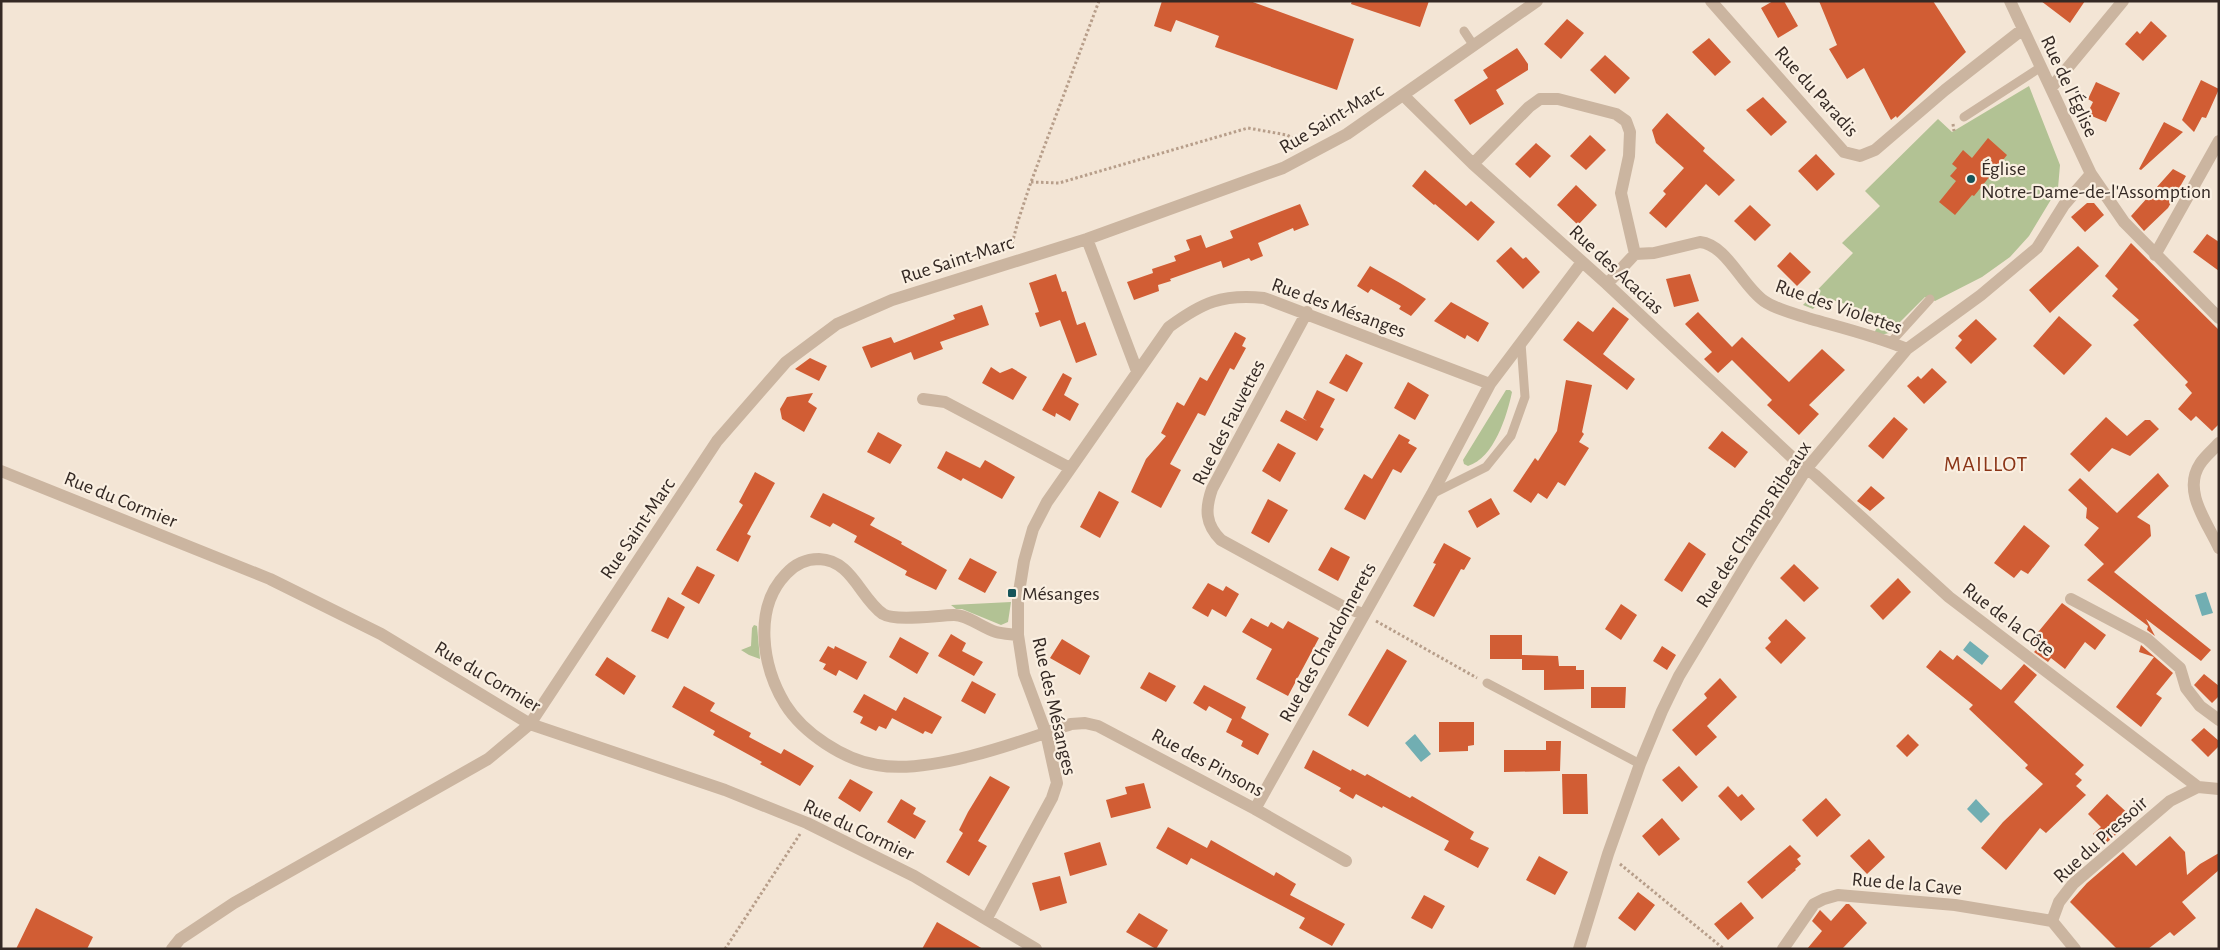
<svg xmlns="http://www.w3.org/2000/svg" width="2220" height="950" font-family="'Alegreya Sans',sans-serif">
<style>
.green{fill:#b2c294}
.water{fill:#71aeb2}
.building{fill:#d15d34}
.lines{fill:none;stroke-linecap:round;stroke-linejoin:round}
.path{stroke:#b79e8a;stroke-width:3;stroke-dasharray:2.5 2.5;stroke-linecap:butt}
.service{stroke:#cbb5a0;stroke-width:9}
.minor{stroke:#cbb5a0;stroke-width:12}
.poi-dot{fill:#165459;stroke:#faefe1;stroke-width:2}
.labels{text-anchor:middle;stroke-width:4.5;stroke-linejoin:round;paint-order:stroke}
.street-label{font-size:20px;fill:#342924;stroke:#faefe1}
.poi-label{font-size:20px;fill:#342924;stroke:#faefe1;text-anchor:start}
.quarter-label{font-size:22px;letter-spacing:1px;fill:#8a3416;stroke:#faefe1}
</style>
<rect width="100%" height="100%" fill="#f3e5d5"/>
<path class="green" d="M2029,86L2060,165L2058,188L2029,236L2010,257L1982,277L1935,301L1925,297L1889,333L1872,337L1883,316L1823,297L1813,309L1803,305L1853,253L1842,243L1880,206L1865,191L1938,119L1952,132Z
M1506,390H1510L1512,392C1507,416 1494,458 1468,466L1464,464L1463,460Z
M1011,602L1008,622L1001,625L962,609H956L951,605Z
M754,625L757,626L760,659L749,655L741,650L751,646L752,628Z"/>
<path class="water" d="M2206,592L2213,613L2202,616L2195,595Z
M1970,641L1989,656L1982,665L1963,650Z
M1415,734L1431,754L1421,762L1405,743Z
M1976,799L1990,814L1981,823L1967,809Z"/>
<path class="building" d="M1162,1H1250L1354,39L1337,90L1215,47L1219,36L1176,20L1171,32L1154,26Z
M1352,1H1429L1420,27L1351,4Z
M1773,1H1784L1798,26L1778,38L1761,8Z
M1819,1H1933L1966,52L1897,118L1896,116L1891,120L1864,68L1847,79L1829,49L1837,45Z
M2041,1H2085L2070,23Z
M1567,19L1584,33L1561,59L1544,44Z
M2151,21L2167,36L2143,61L2125,44L2137,31L2140,34Z
M1709,38L1731,62L1715,76L1692,52Z
M1517,48L1528,64V70L1496,90L1504,104L1470,125L1454,100L1488,78L1483,70Z
M1605,55L1630,78L1615,94L1590,70Z
M2201,80L2219,89L2206,118L2202,117L2194,132L2182,120Z
M2096,82L2120,93L2106,122L2087,114L2093,102L2088,99Z
M1763,97L1787,122L1771,136L1746,110Z
M1667,113L1705,148L1703,151L1735,180L1719,196L1706,184L1666,228L1649,213L1666,194L1663,191L1684,168L1656,143L1652,130Z
M2164,122L2183,132L2141,170L2139,169Z
M1590,135L1606,150L1586,170L1570,156Z
M1988,138L2007,155L1974,196L1972,195L1955,215L1939,202L1956,181L1950,176L1957,168L1952,164L1963,150L1972,158Z
M1536,143L1551,156L1530,178L1515,164Z
M1816,154L1835,174L1817,191L1798,171Z
M2173,169L2186,176L2168,208L2144,231L2131,216Z
M1425,170L1466,206L1471,201L1495,222L1478,241L1435,204L1434,205L1412,186Z
M1576,185L1597,205L1578,225L1557,205Z
M2087,203H2094L2104,215L2085,232L2071,217Z
M1300,204L1309,225L1294,231L1293,228L1258,243L1263,256L1251,261L1249,258L1223,268L1221,261L1170,279L1171,281L1158,285L1159,291L1134,300L1127,282L1153,273L1152,269L1176,261L1174,256L1190,250L1186,240L1201,235L1206,248L1233,238L1230,231Z
M1750,205L1771,225L1755,241L1734,221Z
M2207,234L2219,242V271L2193,252Z
M2131,243L2219,330V424L2212,431L2196,416L2191,421L2178,409L2192,393L2185,385L2188,382L2133,325L2139,320L2112,296L2118,289L2105,276Z
M2078,246L2099,266L2050,313L2029,290Z
M1511,247L1523,259L1526,257L1540,272L1523,289L1496,261Z
M1790,252L1811,272L1797,286L1777,266Z
M1370,266L1400,283L1426,299L1411,316L1399,309L1401,306L1371,289L1368,293L1357,286Z
M1056,274L1062,292L1066,291L1077,325L1085,322L1097,355L1076,363L1060,320L1040,327L1035,313L1039,312L1029,283Z
M1690,274L1699,301L1674,307L1666,279Z
M1451,302L1489,323L1478,342L1467,335L1465,339L1434,321Z
M982,305L989,325L940,342L943,349L914,360L911,352L871,368L862,347L891,337L894,343L955,319L953,315Z
M1613,307L1629,319L1603,354L1635,379L1627,390L1563,340L1578,321L1593,332Z
M1698,312L1732,347L1742,337L1789,382L1822,349L1845,370L1809,405L1819,414L1799,435L1767,405L1772,400L1732,360L1718,373L1704,359L1712,352L1685,324Z
M2059,316L2092,345L2064,375L2033,346Z
M1976,319L1997,339L1971,364L1955,348L1962,340L1958,336Z
M1235,332L1246,338L1242,346L1246,348L1234,370L1230,368L1205,416L1198,413L1170,464L1181,470L1161,508L1131,492L1146,459L1166,436L1161,433L1177,402L1184,406L1200,377L1207,381Z
M1346,354L1363,363L1347,392L1329,383Z
M810,358L827,366L819,381L795,369Z
M991,367L1000,373L1012,368L1027,377L1013,400L982,383Z
M1932,368L1947,382L1924,404L1907,386L1918,376L1921,379Z
M1063,373L1072,378L1064,395L1079,404L1070,421L1056,413L1055,417L1042,410Z
M1566,380L1592,385L1582,432L1584,434L1579,442L1589,448L1565,486L1558,482L1547,499L1538,493L1531,503L1513,491L1535,458L1538,461L1557,431Z
M1408,382L1429,395L1415,420L1394,408Z
M1317,390L1335,399L1320,427L1324,429L1317,441L1280,421L1286,410L1307,421L1303,418Z
M813,393L808,402L817,408L804,432L782,419L780,409L787,397Z
M1894,417L1908,429L1883,459L1868,446Z
M2106,417L2127,436L2145,420H2150L2159,429L2130,456L2112,448L2089,472L2070,454Z
M1722,431L1748,452L1735,468L1708,448Z
M878,432L902,445L890,464L867,452Z
M1399,434L1410,440L1408,443L1417,448L1401,473L1393,469L1365,520L1344,509L1364,474L1372,479Z
M1278,443L1296,453L1280,482L1262,471Z
M946,451L980,468L985,460L1015,477L1002,499L963,478L961,481L937,468Z
M755,472L775,483L747,534L751,536L738,562L716,550L743,505L739,502Z
M2158,473L2169,486L2137,517L2150,525L2151,536L2114,572L2211,650L2201,661L2146,619L2155,636L2147,630L2148,626L2087,580L2104,564L2084,545L2099,528L2086,518L2087,508L2068,490L2080,478L2117,513Z
M1871,486L1885,498L1870,511L1857,501Z
M1099,491L1119,502L1100,538L1080,527Z
M823,493L875,518L870,525L902,542L901,544L947,570L936,590L905,575L907,571L854,542L857,536L833,523L830,527L810,517Z
M1491,498L1500,514L1477,528L1468,511Z
M1268,499L1288,510L1269,543L1251,533Z
M2024,525L2050,546L2028,574L2021,570L2014,578L1994,563Z
M1689,542L1706,554L1682,592L1664,580Z
M1444,543L1471,558L1464,570L1461,569L1434,617L1413,606L1436,564L1433,563Z
M1331,547L1350,557L1338,581L1318,570Z
M970,558L997,572L985,593L958,579Z
M1794,564L1819,588L1804,602L1780,578Z
M697,566L715,575L699,604L681,594Z
M1898,578L1911,592L1883,620L1870,606Z
M1208,583L1223,591L1226,586L1239,594L1226,617L1212,609L1208,617L1192,608Z
M668,597L685,607L668,639L651,631Z
M2062,603L2106,635L2095,650L2085,642L2065,669L2051,658L2048,662L2034,652L2038,648L2030,642Z
M1621,604L1637,615L1621,640L1605,629Z
M1251,618L1268,627L1271,622L1283,629L1288,621L1319,638L1288,696L1256,679L1272,649L1242,632Z
M1786,619L1806,638L1781,664L1765,648L1771,642L1768,638Z
M951,634L966,643L962,651L983,662L974,676L938,656Z
M1490,635H1522V655L1558,656L1559,666H1576V670H1584V689L1544,690V670H1522V659H1490Z
M900,637L929,653L917,674L889,657Z
M1062,639L1090,656L1080,675L1050,658Z
M2141,645L2173,673L2156,694L2162,698L2141,727L2116,707L2154,657L2139,652Z
M828,646L834,649L835,646L867,662L857,680L839,670L836,676L823,669L826,664L819,661Z
M1662,646L1676,655L1667,670L1653,661Z
M1387,649L1407,661L1368,727L1348,715Z
M1940,650L1953,660L1957,655L2001,690L2024,664L2037,675L2014,702L2084,765L2075,774L2082,780L2076,786L2086,795L2046,833L2040,828L2006,870L1981,848L2003,822L2043,784L2025,768L2028,765L1969,709L1973,705L1926,667Z
M607,657L636,676L624,695L595,675Z
M1149,672L1176,686L1166,702L1140,688Z
M2204,674L2219,686V696L2212,703L2194,685Z
M1720,678L1737,697L1707,726L1717,737L1696,756L1672,730L1707,698L1704,694Z
M972,681L996,694L985,714L961,701Z
M1204,685L1246,707L1241,718L1269,734L1258,755L1241,746L1243,741L1226,732L1232,719L1209,706L1206,711L1193,703Z
M684,686L715,703L710,711L751,733L749,737L781,754L784,749L814,766L800,786L760,764L762,762L713,735L715,731L672,707Z
M1591,687H1626L1625,708H1591Z
M864,694L896,711L886,729L879,726L876,731L860,723L863,717L853,712Z
M904,697L942,717L932,734L925,731L923,734L892,718Z
M1439,722H1474V745L1468,746V751L1439,752Z
M2204,728L2219,741V746L2208,757L2191,740Z
M1908,734L1919,745L1907,757L1896,746Z
M1546,741H1561L1560,771L1504,772V750H1546Z
M1313,750L1351,771L1352,769L1365,776L1367,774L1410,798L1412,796L1474,832L1470,839L1489,848L1478,868L1444,850L1449,841L1383,806L1382,808L1356,794L1353,799L1339,791L1341,788L1304,768Z
M1679,766L1698,787L1682,802L1662,780Z
M1562,774H1587L1588,814H1563Z
M990,776L1010,787L978,841L987,846L969,876L946,862L963,833L959,830L968,812Z
M850,779L873,792L860,812L838,798Z
M1144,783L1151,808L1111,818L1106,800L1127,794L1125,787Z
M1728,786L1738,797L1742,794L1755,809L1741,821L1718,796Z
M2107,794L2134,819L2104,845L2093,834L2101,827L2088,814Z
M1826,798L1841,815L1817,837L1802,820Z
M901,799L916,808L913,814L926,821L915,839L887,822Z
M1662,818L1680,839L1659,856L1642,836Z
M1168,827L1207,848L1211,840L1274,876L1276,872L1296,884L1290,895L1345,924L1332,946L1299,928L1305,918L1191,858L1187,865L1156,848Z
M2170,836L2185,852L2187,875L2200,864L2219,853V870L2182,902L2196,918L2174,936L2170,932L2148,949H2117L2070,902L2087,883L2123,852L2136,866Z
M1869,839L1885,857L1867,874L1850,856Z
M1100,842L1107,865L1070,876L1064,853Z
M1790,845L1801,856L1797,859L1801,864L1795,869L1796,870L1762,899L1747,882Z
M1539,856L1568,872L1555,895L1526,880Z
M1060,876L1067,903L1040,911L1032,883Z
M1638,892L1655,905L1635,931L1618,918Z
M1424,895L1445,906L1432,929L1411,918Z
M1741,902L1754,918L1728,940L1714,924Z
M1846,904H1849L1867,923L1842,949H1807L1822,931L1812,921L1820,910L1831,921Z
M36,908L93,937L87,949H16Z
M1139,913L1168,930L1156,949L1126,932Z
M937,922L983,949H922Z"/>
<g class="lines">
<path class="path" d="M1953,124L1954,131
M1031,182L1059,183L1248,128L1287,135L1300,142
M1011,248L1018,221L1031,182L1099,1
M1376,621L1477,678
M1620,864L1724,949
M725,949L800,834"/>
<path class="service" d="M1464,31L1474,46
M1964,117L2041,67
M1891,342L1930,299
M1432,494L1486,467L1511,436L1525,397L1521,343
M1487,683L1640,764"/>
<path class="minor" d="M1711,1L1844,152L1860,156L1875,150L1945,90L2023,29
M2010,1L2091,174L2124,222L2219,318
M2051,88L2123,1
M1404,96L1473,164L1607,284L1797,462L1815,475L1949,597L2198,787
M1473,164L1529,107L1540,99H1558L1616,114L1626,121L1630,132L1629,156L1621,193L1635,254L1654,253L1700,242C1727,245 1742,286 1764,301C1777,310 1796,314 1811,319C1843,328 1876,336 1907,349
M1087,239L1137,371
M2155,255L2219,141
M1607,284L1635,254
M1307,312L1212,489C1205,509 1205,524 1221,540L1342,606L1363,614
M923,399L945,402L1070,468
M2219,443C2213,450 2205,456 2200,464C2182,491 2207,522 2219,548
M1,471L270,579L381,634L530,724L725,790L807,823L914,876L1036,949
M2071,599L2147,639L2180,668L2186,688L2200,706L2219,720
M1018,635C1011,634 1003,634 996,632C982,628 968,615 954,615C938,615 896,622 883,614C860,598 852,560 819,559C805,559 795,564 786,574C753,608 762,666 785,704C803,733 844,760 877,765C930,775 1020,742 1071,724L1085,723L1098,726L1255,809L1346,861
M1255,809L1432,494L1490,384L1582,262
M987,918L1052,798L1057,783L1046,733L1024,674L1018,635V598L1024,561L1033,529L1047,502L1169,327C1203,302 1222,294 1264,298L1490,384
M172,949L180,939L234,903L488,759L530,724L717,441L786,362L837,324L892,300L1087,239L1283,168L1347,134L1537,1
M1579,949L1608,854L1640,764L1662,711L1679,676L1749,560L1807,468L1907,349L1981,295L2037,248L2064,205L2091,174
M1783,949L1814,904L1824,899L1838,895L1955,905L2052,921
M2075,949L2052,921L2059,902L2073,884L2170,801L2198,787L2219,789"/>
</g>
<g class="poi-dot">
<circle cx="1971" cy="179" r="5"/>
<rect x="1007" y="588" width="10" height="10" rx="2.5"/>
</g>
<g class="labels">
<g class="street-label">
<text transform="translate(2070 86) rotate(65)" y="7">Rue de l'Église</text>
<text transform="translate(1817 91) rotate(48)" y="7">Rue du Paradis</text>
<text transform="translate(1331 118) rotate(-31)" y="7">Rue Saint-Marc</text>
<text transform="translate(957 259) rotate(-18)" y="7">Rue Saint-Marc</text>
<text transform="translate(1617 269) rotate(43)" y="7">Rue des Acacias</text>
<text transform="translate(1839 306) rotate(19)" y="7">Rue des Violettes</text>
<text transform="translate(1339 307) rotate(20)" y="7">Rue des Mésanges</text>
<text transform="translate(1228 422) rotate(-63)" y="7">Rue des Fauvettes</text>
<text transform="translate(121 499) rotate(22)" y="7">Rue du Cormier</text>
<text transform="translate(1753 524) rotate(-57)" y="7">Rue des Champs Ribeaux</text>
<text transform="translate(637 528) rotate(-56)" y="7">Rue Saint-Marc</text>
<text transform="translate(2009 619) rotate(37)" y="7">Rue de la Côte</text>
<text transform="translate(1327 642) rotate(-61)" y="7">Rue des Chardonnerets</text>
<text transform="translate(488 676) rotate(31)" y="7">Rue du Cormier</text>
<text transform="translate(1055 706) rotate(77)" y="7">Rue des Mésanges</text>
<text transform="translate(1208 762) rotate(28)" y="7">Rue des Pinsons</text>
<text transform="translate(859 829) rotate(25)" y="7">Rue du Cormier</text>
<text transform="translate(2100 839) rotate(-42)" y="7">Rue du Pressoir</text>
<text transform="translate(1907 883) rotate(5)" y="7">Rue de la Cave</text>
</g>
<g class="poi-label">
<text x="1981" y="175">Église<tspan x="1981" dy="23">Notre-Dame-de-l'Assomption</tspan></text>
<text x="1022" y="600">Mésanges</text>
</g>
<g class="quarter-label">
<text x="1986" y="471">MAILLOT</text>
</g>
</g>
<rect width="2220" height="950" fill="none" stroke="#342924" stroke-width="5"/>
</svg>
